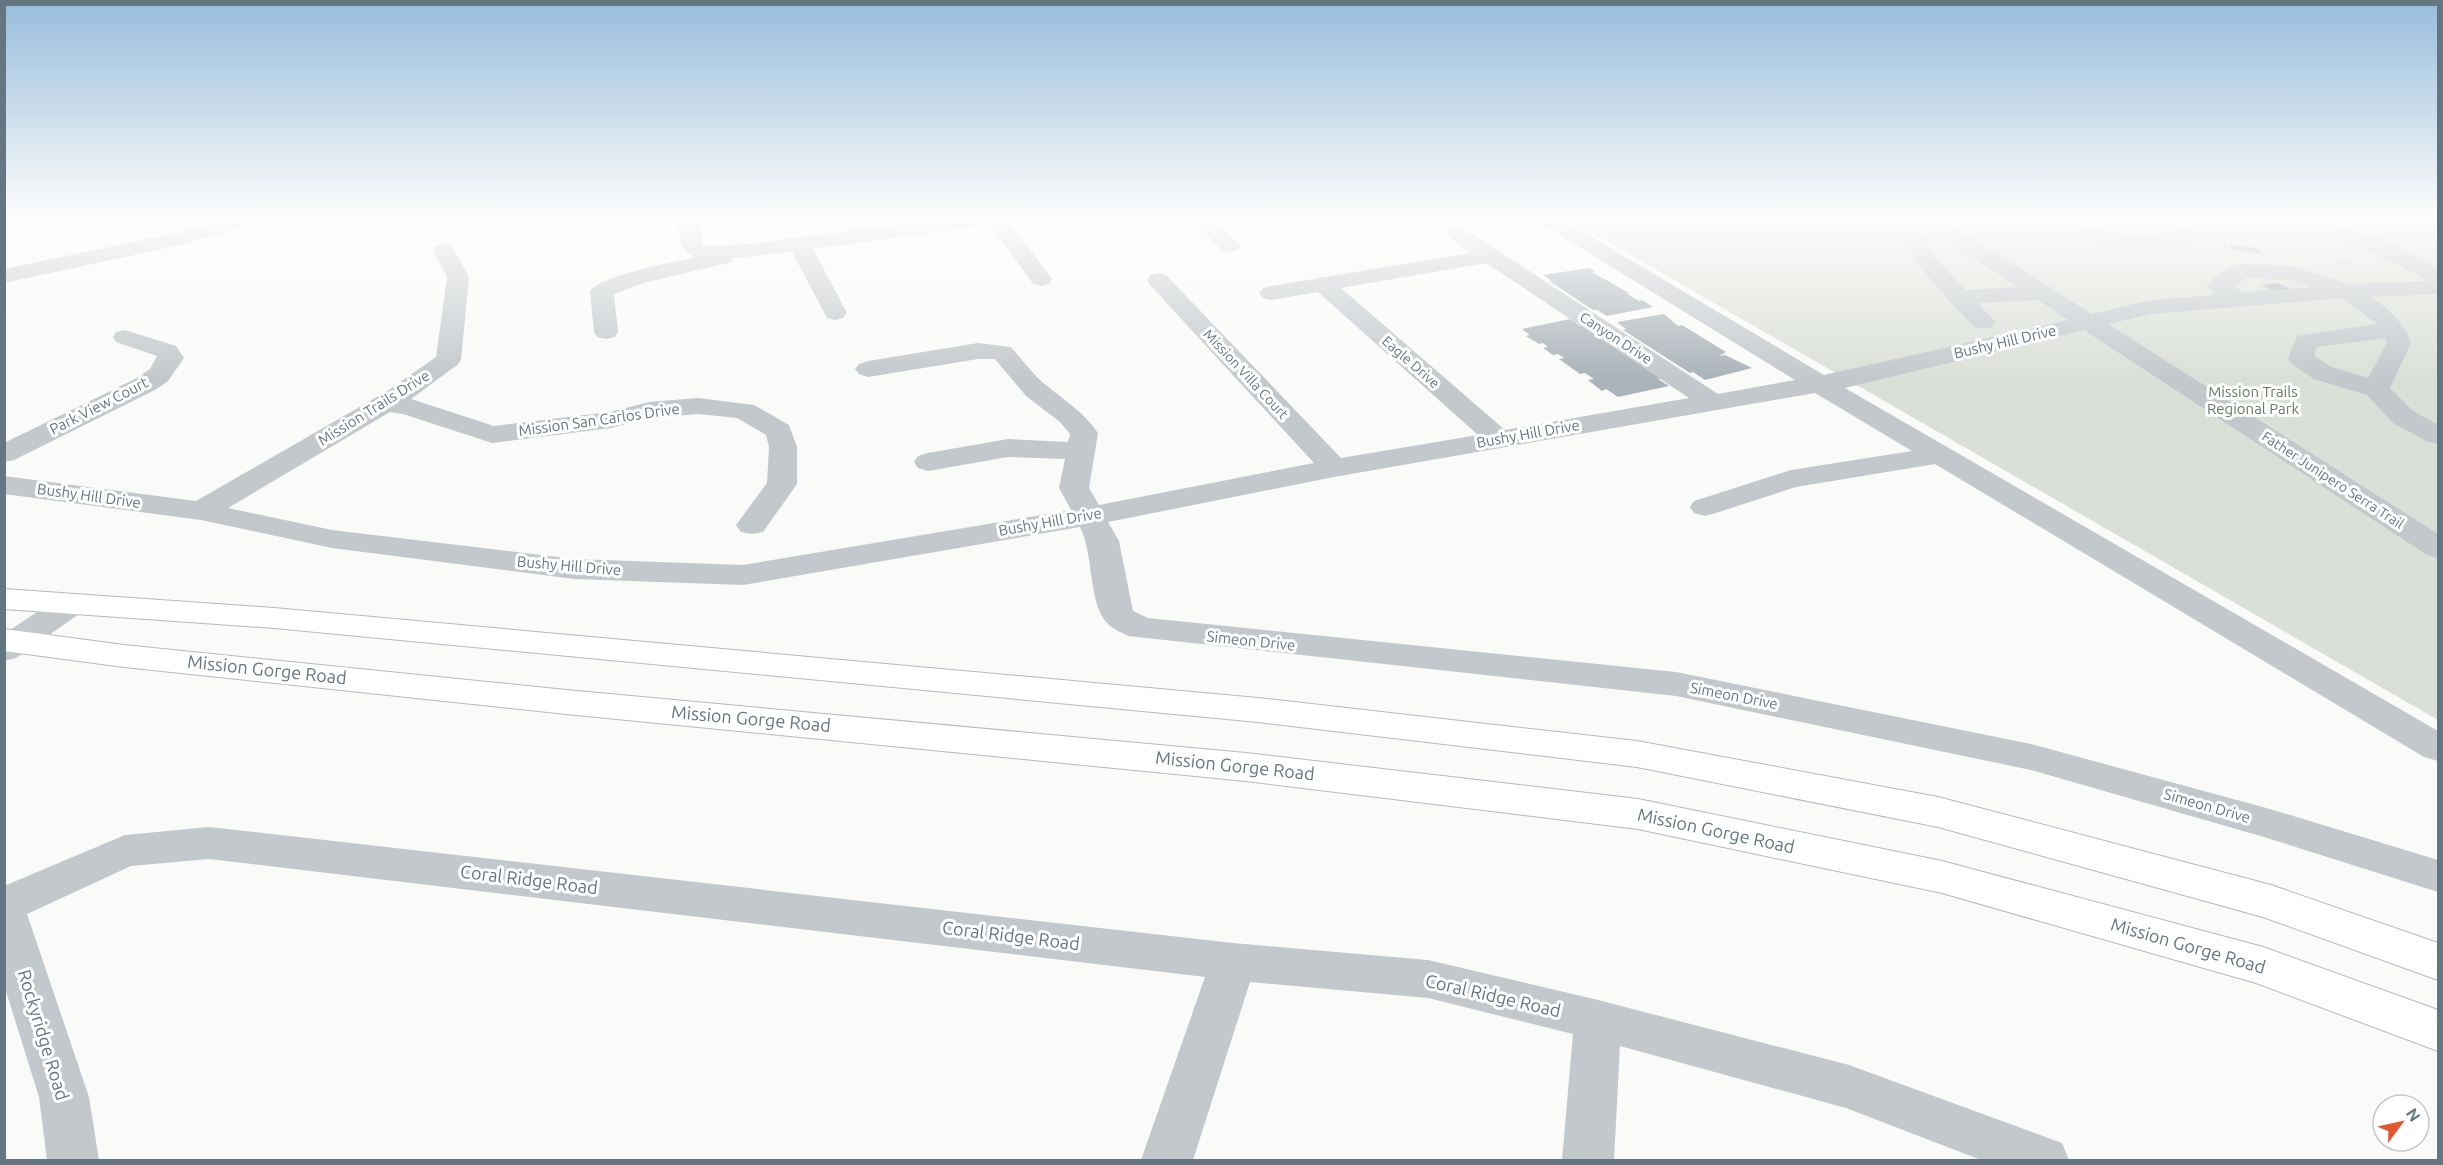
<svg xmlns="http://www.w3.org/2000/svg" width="2443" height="1165" font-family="Ubuntu,sans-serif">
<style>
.green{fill:#dadfd7}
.building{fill:#aab3b9}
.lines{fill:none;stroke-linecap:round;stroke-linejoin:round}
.major-casing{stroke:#b5babe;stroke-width:2}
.path{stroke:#bbbfc2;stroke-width:3;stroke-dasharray:2 2;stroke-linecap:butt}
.minor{fill:#c3c8cc;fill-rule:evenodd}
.major{fill:#fff;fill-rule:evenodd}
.labels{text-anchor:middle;stroke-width:6;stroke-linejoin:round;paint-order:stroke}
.far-street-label{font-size:14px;fill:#657683;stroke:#fff}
.street-label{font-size:15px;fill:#657683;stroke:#fff}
.park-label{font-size:15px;fill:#687a64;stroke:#fff}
.near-street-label{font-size:18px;fill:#657683;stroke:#fff}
</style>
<rect width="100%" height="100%" fill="#fafaf8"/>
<path class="green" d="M1565,217H2438V720Z"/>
<path class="building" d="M2230,244L2260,249V254L2231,249Z
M1589,268L1595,272H1592L1629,293L1627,294L1639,301L1642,300L1653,307L1607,316L1597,310H1593L1549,281H1552L1543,275Z
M2278,283L2296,292L2279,294L2261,285Z
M1664,314L1678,326L1682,325L1726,352L1719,356L1725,355L1752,368L1705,380L1693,372L1690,373L1623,330L1626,329L1617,322Z
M1570,319L1580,326L1584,325L1662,378L1658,379L1669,386L1618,397L1606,389L1602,391L1588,380L1594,379L1585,373L1580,374L1559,359L1564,358L1558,354L1553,355L1543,348L1548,347L1543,343L1539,344L1526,336L1530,335L1522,329Z"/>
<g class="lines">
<defs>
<path id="major" d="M4,589L274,608L1258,698L1637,741L1938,797L2271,885L2438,943V980L2263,917L1938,827L1637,767L1258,722L274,628L4,609Z
M4,629L124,645L566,690L1246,753L1638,799L1942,861L2263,947L2438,1010V1051L2256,983L1942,893L1638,829L1246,781L566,714L124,667L4,651Z"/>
</defs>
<use href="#major" class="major-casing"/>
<path class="path" d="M447,230L449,217
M2336,262H2352"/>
<path class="minor" d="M232,217H263L260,221L185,244L4,283V269L181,232Z
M676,217H696L703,244L707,246L749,244L952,217H1005L1052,279L1049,284L1041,286L1033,284L990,224L813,249L847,313L843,318L835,320L827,318L792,252L734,258L732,262L643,283L614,294L618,332L615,337L606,339L597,337L594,332L590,291C602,275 674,262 695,257C678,249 679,234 676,217Z
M1188,217H1210L1241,245L1238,250L1230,252L1222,250Z
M1393,217H1414L1415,218L1412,222L1405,224L1396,221Z
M1534,217H1558L1824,375L2068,320L2038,300L1978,303L1995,322L1992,327L1983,329L1974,327C1944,295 1912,264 1895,222L1900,217H1939L2092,314L2151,300L2216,295L2207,286C2214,276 2228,267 2240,264L2292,266L2349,284L2428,281C2371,250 2313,221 2247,222C2235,223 2220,223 2211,230C2208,233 2205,238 2201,240C2196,242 2189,243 2183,244C2135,254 2080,244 2037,221L2034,217H2059L2097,230L2138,234L2187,230L2199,219L2207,217H2304L2323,221L2378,237L2438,268V294L2371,297C2390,310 2403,321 2411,343L2390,388L2413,411L2438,425V444L2428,442L2393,423L2367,395L2314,379L2292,364L2288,359L2297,336L2377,324L2342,298L2151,314L2108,324L2438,534V558L2427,555L2084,330L1845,388L2438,731V761L2424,757L1935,464L1796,487L1716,513L1705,516L1694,513L1690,507L1694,501L1791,470L1912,451L1815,393L1334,477L1108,522L1119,541L1133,611L1148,618L1676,672L2031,744L2270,809L2438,860V892L2264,837L2031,770L1676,696L1128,636C1121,632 1113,629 1108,624C1088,605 1094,554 1080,527L743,585L574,579L332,548L201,520L4,494V476L196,501L389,390L436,357L447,277L433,251L436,246L444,244L452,246L469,277L461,360L457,365L411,399L494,426L610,412L649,402L698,398L754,405L789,425L797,447V484L763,532L752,534L741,532L736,525L767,483L769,447L766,435L737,418L698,414L650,418L611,428L492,443L403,414L390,412L228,508L332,530L574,559L743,565L1071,510L1059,488L1065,459L1008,457L928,471L918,468L914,462L918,456L928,453L1008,439L1068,442L1070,434L1060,422L1026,396L995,359H978L868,377L859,374L855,369L859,364L868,361L978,343L1011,347C1022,359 1033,375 1046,385C1065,401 1084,412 1098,433L1089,488L1099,505L1314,463L1150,285L1147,280L1150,275L1158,273L1166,275L1341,458L1478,435L1318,292L1271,300L1263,298L1259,293L1263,288L1271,286L1470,253L1446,234L1449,229L1457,228L1465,229L1718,394L1795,380L1537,221ZM1921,223L2018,287L1965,290L1936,258L1917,225ZM1486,263L1689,398L1505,430L1341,288ZM2245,278L2290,280L2312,287L2243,292L2234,286ZM2385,338L2387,343L2368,378L2332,367L2314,356L2317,347Z
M2417,217H2438V226L2420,221Z
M125,330L176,346L184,358L168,381L155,390L14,460L4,462V443L137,378L150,369L157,356L116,342L113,337L116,332Z
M70,595L82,598L87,605L82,612L16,658L4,661V634L58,598Z
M209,827L1233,943L1428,960L1598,1000L1849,1065L2062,1143L2069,1160H1981L1846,1108L1620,1046L1614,1160H1562L1573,1034L1428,998L1250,982L1193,1160H1141L1205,977L209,859L131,866L27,914L89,1097L99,1160H47L39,1097L4,985V886L125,835Z"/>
<use href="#major" class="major"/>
</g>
<linearGradient id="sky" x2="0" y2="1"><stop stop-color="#96bcdc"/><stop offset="0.57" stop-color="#fdfdfc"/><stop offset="1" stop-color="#fdfdfc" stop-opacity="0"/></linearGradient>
<rect width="2443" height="380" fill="url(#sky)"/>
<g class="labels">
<g class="far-street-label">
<text transform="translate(1616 338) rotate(33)" y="5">Canyon Drive</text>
<text transform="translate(1411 362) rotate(41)" y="5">Eagle Drive</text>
<text transform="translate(1246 374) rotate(47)" y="5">Mission Villa Court</text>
<text transform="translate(2333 480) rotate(33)" y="5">Father Junipero Serra Trail</text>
</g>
<g class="street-label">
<text transform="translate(2005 342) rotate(-13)" y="5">Bushy Hill Drive</text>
<text transform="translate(99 406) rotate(-27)" y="5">Park View Court</text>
<text transform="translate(374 408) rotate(-32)" y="5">Mission Trails Drive</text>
<text transform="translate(599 420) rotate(-8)" y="5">Mission San Carlos Drive</text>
<text transform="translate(1528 434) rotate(-10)" y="5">Bushy Hill Drive</text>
<text transform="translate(89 496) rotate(8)" y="5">Bushy Hill Drive</text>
<text transform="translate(1050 522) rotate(-10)" y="5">Bushy Hill Drive</text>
<text transform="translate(569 566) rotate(5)" y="5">Bushy Hill Drive</text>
<text transform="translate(1251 641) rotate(6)" y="5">Simeon Drive</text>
<text transform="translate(1734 696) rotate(11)" y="5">Simeon Drive</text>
<text transform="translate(2207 806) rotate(16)" y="5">Simeon Drive</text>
</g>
<g class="park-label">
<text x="2253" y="397">Mission Trails<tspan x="2253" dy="17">Regional Park</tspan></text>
</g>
<g class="near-street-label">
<text transform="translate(267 670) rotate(6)" y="6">Mission Gorge Road</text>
<text transform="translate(751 719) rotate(5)" y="6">Mission Gorge Road</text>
<text transform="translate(1235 766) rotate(6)" y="6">Mission Gorge Road</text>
<text transform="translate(1716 831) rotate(12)" y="6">Mission Gorge Road</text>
<text transform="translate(529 880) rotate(7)" y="6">Coral Ridge Road</text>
<text transform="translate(1011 936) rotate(7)" y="6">Coral Ridge Road</text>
<text transform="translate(2188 946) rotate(16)" y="6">Mission Gorge Road</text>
<text transform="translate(1493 996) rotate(13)" y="6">Coral Ridge Road</text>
<text transform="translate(43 1035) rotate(73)" y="6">Rockyridge Road</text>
</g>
</g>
<rect width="2443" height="1165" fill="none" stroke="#657683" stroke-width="12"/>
<g transform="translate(2401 1123) rotate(57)"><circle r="28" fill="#ffffff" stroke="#c1c8cd" stroke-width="1.5"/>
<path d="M0-4.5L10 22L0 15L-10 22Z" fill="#e4572e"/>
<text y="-9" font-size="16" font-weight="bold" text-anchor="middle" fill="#657683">N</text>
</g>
</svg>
